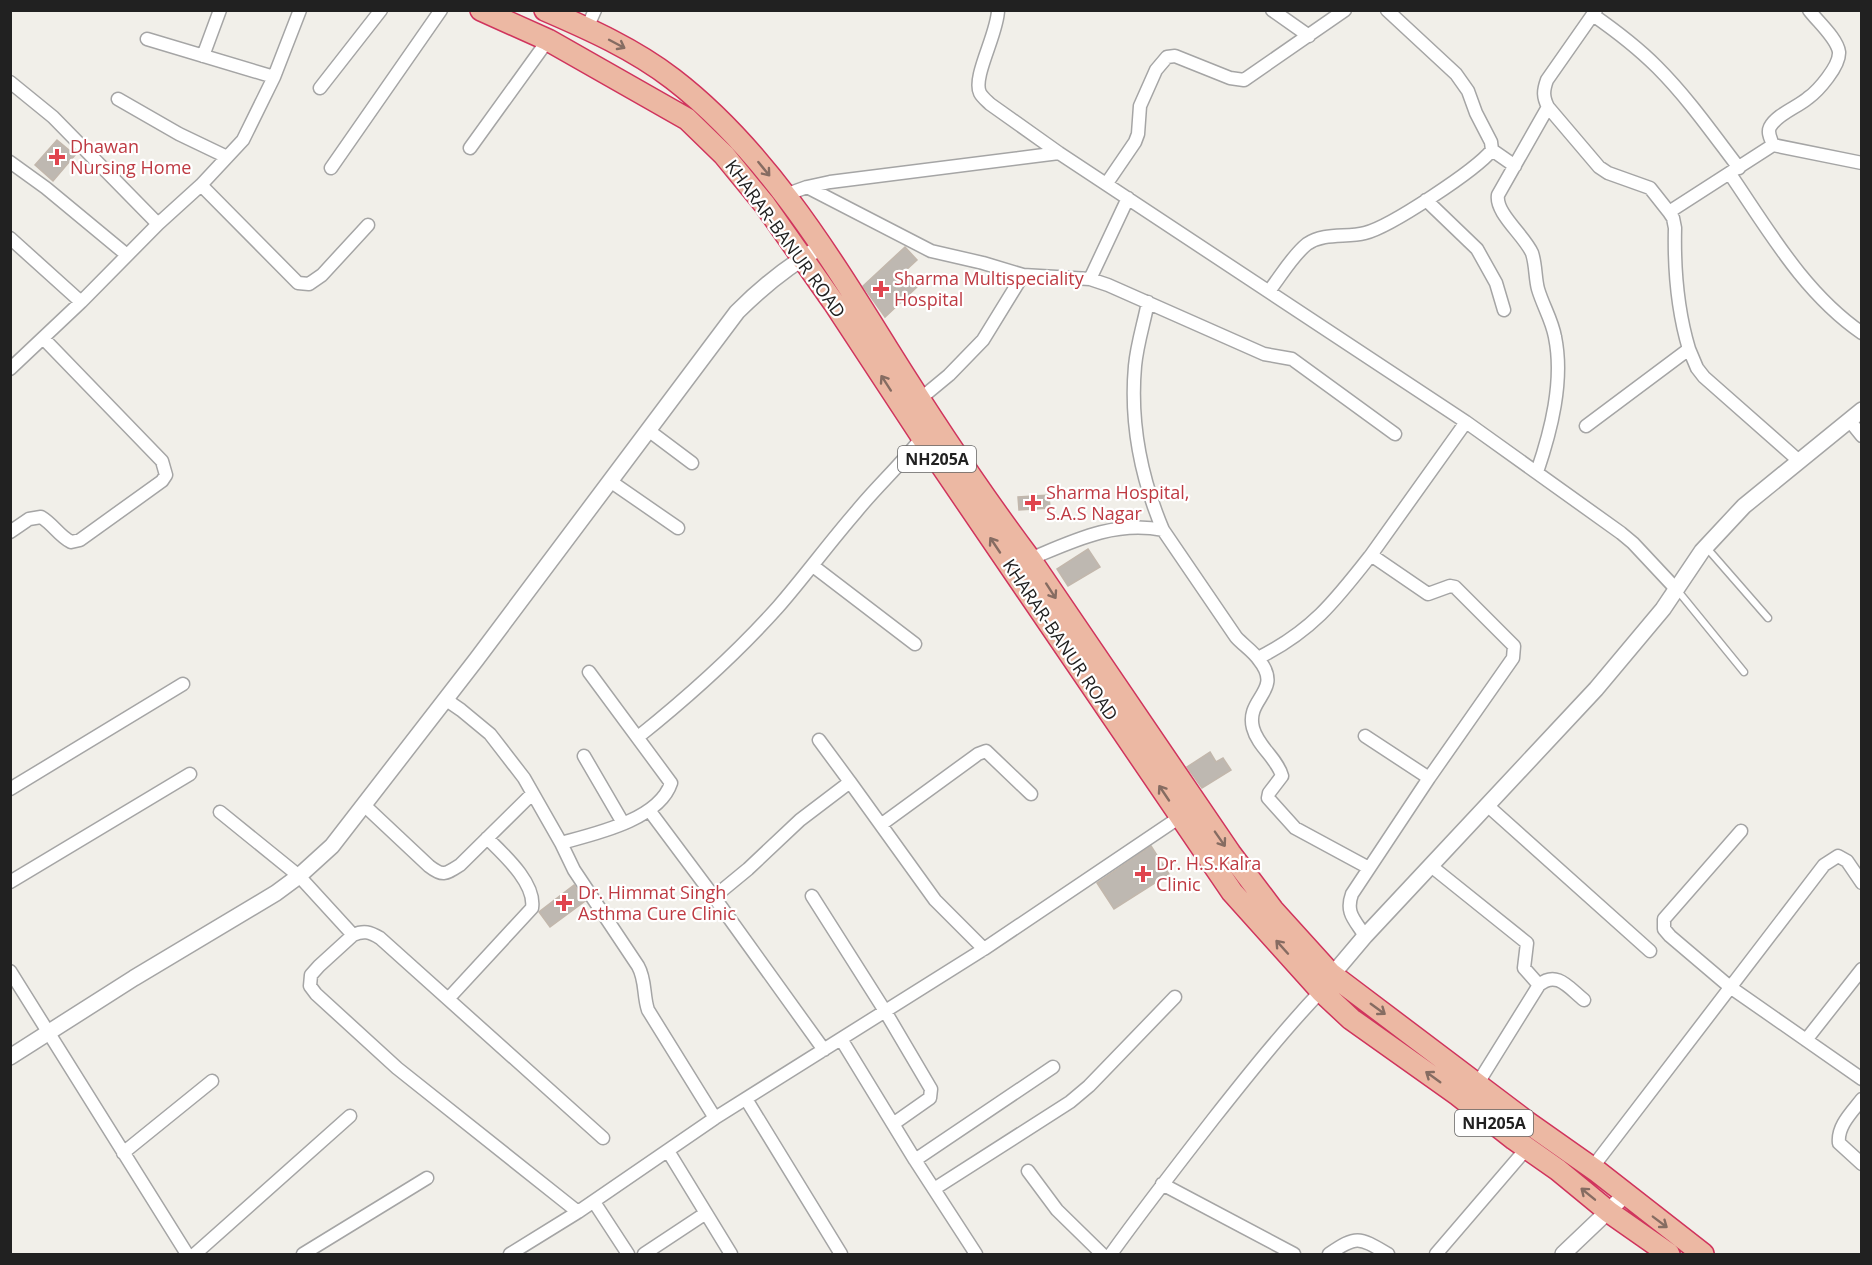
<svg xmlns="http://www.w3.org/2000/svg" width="1872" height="1265" font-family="'Open Sans',sans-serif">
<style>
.building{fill:#beb8b1;stroke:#c2b7ac;stroke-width:1.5}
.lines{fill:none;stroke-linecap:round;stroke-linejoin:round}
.service-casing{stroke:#a5a5a5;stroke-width:9}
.minor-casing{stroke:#a5a5a5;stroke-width:15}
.tertiary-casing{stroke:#a5a5a5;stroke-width:18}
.trunk-casing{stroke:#d0345d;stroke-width:24}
.service{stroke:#fff;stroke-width:6}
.minor{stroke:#fff;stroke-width:12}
.tertiary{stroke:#fff;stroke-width:15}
.trunk{stroke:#ecb8a3;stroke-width:21}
.oneway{stroke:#866c62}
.health-dot{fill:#e0444e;stroke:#fff;stroke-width:2}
.labels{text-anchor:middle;stroke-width:4.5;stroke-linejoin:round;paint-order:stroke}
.shield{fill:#fff;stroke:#646464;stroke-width:1.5}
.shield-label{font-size:16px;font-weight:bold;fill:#212121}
.health-label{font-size:18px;fill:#be3a42;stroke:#fff;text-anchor:start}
.street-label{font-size:18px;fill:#212121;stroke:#fff}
</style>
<rect width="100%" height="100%" fill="#f1efe9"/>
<path class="building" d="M57,140L75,155L53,181L35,165Z
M905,247L917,260L904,272L917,287L885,317L863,286Z
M1049,495L1050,508L1019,510L1018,497Z
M1088,549L1100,567L1068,586L1057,569Z
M1210,752L1216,762L1223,758L1231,770L1202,788L1187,767Z
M1151,846L1169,874L1114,909L1097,883Z
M574,885L585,901L550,927L539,912Z"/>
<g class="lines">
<defs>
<path id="service" d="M1706,547L1768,618
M1678,591L1744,672"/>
<path id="minor" d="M998,10C998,33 972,77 980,93C982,97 987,101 990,104L1059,153L1466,422L1621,533L1633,543L1677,590
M1272,10L1309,36
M1593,15C1616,31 1638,48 1657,67C1688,98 1713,134 1739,168
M587,28L595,10
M147,39L274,77
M203,56L220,10
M10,82L53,117L158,224
M320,88L381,10
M118,99L179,134L227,157
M1548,107L1599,167L1608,173L1650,188L1669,212L1673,218L1675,228C1674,269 1677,309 1689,349L1586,426
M1773,145C1771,139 1767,133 1770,127C1777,114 1798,107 1808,98C1818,91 1840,66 1839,52C1837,38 1817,21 1809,10
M470,148L548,40
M1492,150L1515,166
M10,162L46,188L127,255
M331,168L441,10
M1730,174C1769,231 1804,293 1862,333
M1107,183L1135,142L1138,134L1140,106L1156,70L1167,57L1175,56L1230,78L1244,80L1345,10
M201,185L298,283L309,284L322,275L368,225
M807,187L931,251L983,263L1023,275L1090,279L1108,285L1264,354L1292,359L1395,434
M782,196L807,187L830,182L1059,153
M1426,200L1477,249L1496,283L1504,310
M1669,212L1773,145L1862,163
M10,238L81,302
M1090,279L1128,198
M1269,291C1281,276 1292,256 1307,244C1325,232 1346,238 1365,233C1390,227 1476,170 1492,150L1491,142L1476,113L1468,91L1456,74L1387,10
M1689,349L1697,368L1704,377L1798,460
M10,369L81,302L158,224L201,185L243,140L274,77L300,10
M920,399L949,375L983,340L1023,275
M1849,420L1862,436
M648,430L692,463
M1537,472C1551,431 1564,381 1555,337C1552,320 1543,306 1538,289C1535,278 1536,265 1532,253C1524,235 1495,213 1498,195L1548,107C1543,97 1543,91 1547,80L1596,10
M610,481L678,528
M1163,530L1236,637C1243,645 1253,651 1259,660C1284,691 1245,698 1253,728C1258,747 1277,758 1282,776L1269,793L1268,798L1295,828L1369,868
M10,532L29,519L41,517C53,524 59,536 71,542L80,540L162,481L166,475L162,461L43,338
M1371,555L1466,422
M1030,559C1073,541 1115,520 1163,530C1141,478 1130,422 1135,366C1137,344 1144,323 1148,302
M813,566L915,644
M1258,658C1312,631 1335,601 1371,555L1428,594L1450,586L1455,587L1514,646L1513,658L1429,778L1352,894C1345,913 1355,920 1365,936
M445,699L461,710L490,734L524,778L561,843L574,870L638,966C646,980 643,995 648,1010L715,1118
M1365,736L1429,778
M638,737C688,697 735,655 778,607C805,576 829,543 856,512C877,486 902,464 922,437
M819,740L850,782
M584,756L623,823
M10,789L183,684
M364,805L429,866C443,877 446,874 460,865L532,794
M1488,806L1650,951
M649,810L714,897
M220,812L299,876L353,935
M882,824L978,754L986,751L1031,794
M1741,831L1664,919V929L1670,936L1730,987L1862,1079
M561,843C594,834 659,820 671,783L589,672
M1431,866L1527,943L1524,968L1539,985
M10,882L190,774
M812,896L885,1011L931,1089L930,1098L893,1124
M10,971L187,1254
M448,999L532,908C536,883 503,854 487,838
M841,1039L915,1160L976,1254
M1806,1040L1862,969
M824,1050L714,897L748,869L800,820L850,782L935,900L984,949
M1478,1083L1539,985C1557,970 1569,988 1584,1000
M746,1099L841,1254
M1862,1099C1852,1112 1837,1126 1839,1143L1862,1164
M668,1151L731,1254
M123,1153L212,1081
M915,1160L1053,1067
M1592,1168L1824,865L1838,856L1847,861L1862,883
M1028,1171L1057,1210L1102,1254
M1162,1184L1294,1254
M934,1189L1070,1102L1089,1086L1175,997
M594,1202L628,1254
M578,1212L397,1068L316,994L310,986L311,975L319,966L353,935C364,930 370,932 380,938L603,1138
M195,1254L350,1116
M303,1254L427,1178
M510,1254L578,1212L715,1118L984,949L1180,817
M644,1254L706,1213
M1111,1254C1144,1208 1179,1163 1214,1118C1248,1075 1283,1031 1321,991
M1329,1254C1357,1235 1359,1237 1388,1254
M1436,1254L1527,1148"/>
<path id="tertiary" d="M1327,981L1365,936L1596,689L1663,609L1702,551L1744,506L1862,410
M10,1057L134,978L276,893L299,876L332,846L476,660L737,312C762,287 789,265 821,247
M1563,1254L1625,1195"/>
<path id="trunk" d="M481,10L548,40L687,119L724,155L765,205L834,303L922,437L1232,892L1321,991L1351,1019L1458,1095L1514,1139L1558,1170L1609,1212L1669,1254
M545,10C589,29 634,49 673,79C764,149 827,252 887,348C932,420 979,491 1030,559L1230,853L1273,910L1331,974L1527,1122L1598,1172L1703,1254"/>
</defs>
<use href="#service" class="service-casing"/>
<use href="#minor" class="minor-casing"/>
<use href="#tertiary" class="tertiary-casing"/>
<use href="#trunk" class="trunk-casing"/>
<use href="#service" class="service"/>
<use href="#minor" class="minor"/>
<use href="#tertiary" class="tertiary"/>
<use href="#trunk" class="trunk"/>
</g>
<defs><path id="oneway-shaft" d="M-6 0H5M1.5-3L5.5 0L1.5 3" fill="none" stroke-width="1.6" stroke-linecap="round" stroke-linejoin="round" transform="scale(1.5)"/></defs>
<g class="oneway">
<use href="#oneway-shaft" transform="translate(617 44) rotate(28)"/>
<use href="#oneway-shaft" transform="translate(764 169) rotate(51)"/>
<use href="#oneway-shaft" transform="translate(886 383) rotate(-123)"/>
<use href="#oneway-shaft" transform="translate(995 545) rotate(-124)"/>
<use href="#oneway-shaft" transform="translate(1051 591) rotate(57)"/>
<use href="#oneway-shaft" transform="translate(1164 793) rotate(-124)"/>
<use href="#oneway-shaft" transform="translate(1220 839) rotate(55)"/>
<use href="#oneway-shaft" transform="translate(1282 947) rotate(-132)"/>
<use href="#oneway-shaft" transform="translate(1378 1009) rotate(36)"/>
<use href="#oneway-shaft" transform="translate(1433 1077) rotate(-144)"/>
<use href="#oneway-shaft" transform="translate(1588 1194) rotate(-141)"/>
<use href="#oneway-shaft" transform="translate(1660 1222) rotate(37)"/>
</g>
<g class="health-dot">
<path d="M54 148h6v6h6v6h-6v6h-6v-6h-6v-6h6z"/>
<path d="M878 280h6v6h6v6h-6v6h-6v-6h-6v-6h6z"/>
<path d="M1030 494h6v6h6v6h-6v6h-6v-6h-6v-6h6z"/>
<path d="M1140 865h6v6h6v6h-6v6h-6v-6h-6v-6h6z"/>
<path d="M561 894h6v6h6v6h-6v6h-6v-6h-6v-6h6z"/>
</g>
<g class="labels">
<g class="shield">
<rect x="898" y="446" width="78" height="26" rx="4.5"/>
<rect x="1455" y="1110" width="78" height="26" rx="4.5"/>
</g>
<g class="shield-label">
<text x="937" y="465">NH205A</text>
<text x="1494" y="1129">NH205A</text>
</g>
<g class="health-label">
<text x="70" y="153">Dhawan<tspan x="70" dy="21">Nursing Home</tspan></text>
<text x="894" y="285">Sharma Multispeciality<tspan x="894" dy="21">Hospital</tspan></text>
<text x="1046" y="499">Sharma Hospital,<tspan x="1046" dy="21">S.A.S Nagar</tspan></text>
<text x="1156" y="870">Dr. H.S.Kalra<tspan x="1156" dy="21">Clinic</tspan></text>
<text x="578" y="899">Dr. Himmat Singh<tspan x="578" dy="21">Asthma Cure Clinic</tspan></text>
</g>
<g class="street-label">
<text transform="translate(785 239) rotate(54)" y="6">KHARAR-BANUR ROAD</text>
<text transform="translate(1060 640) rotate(56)" y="6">KHARAR-BANUR ROAD</text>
</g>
</g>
<rect width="1872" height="1265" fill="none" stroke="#212121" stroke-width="24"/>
</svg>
